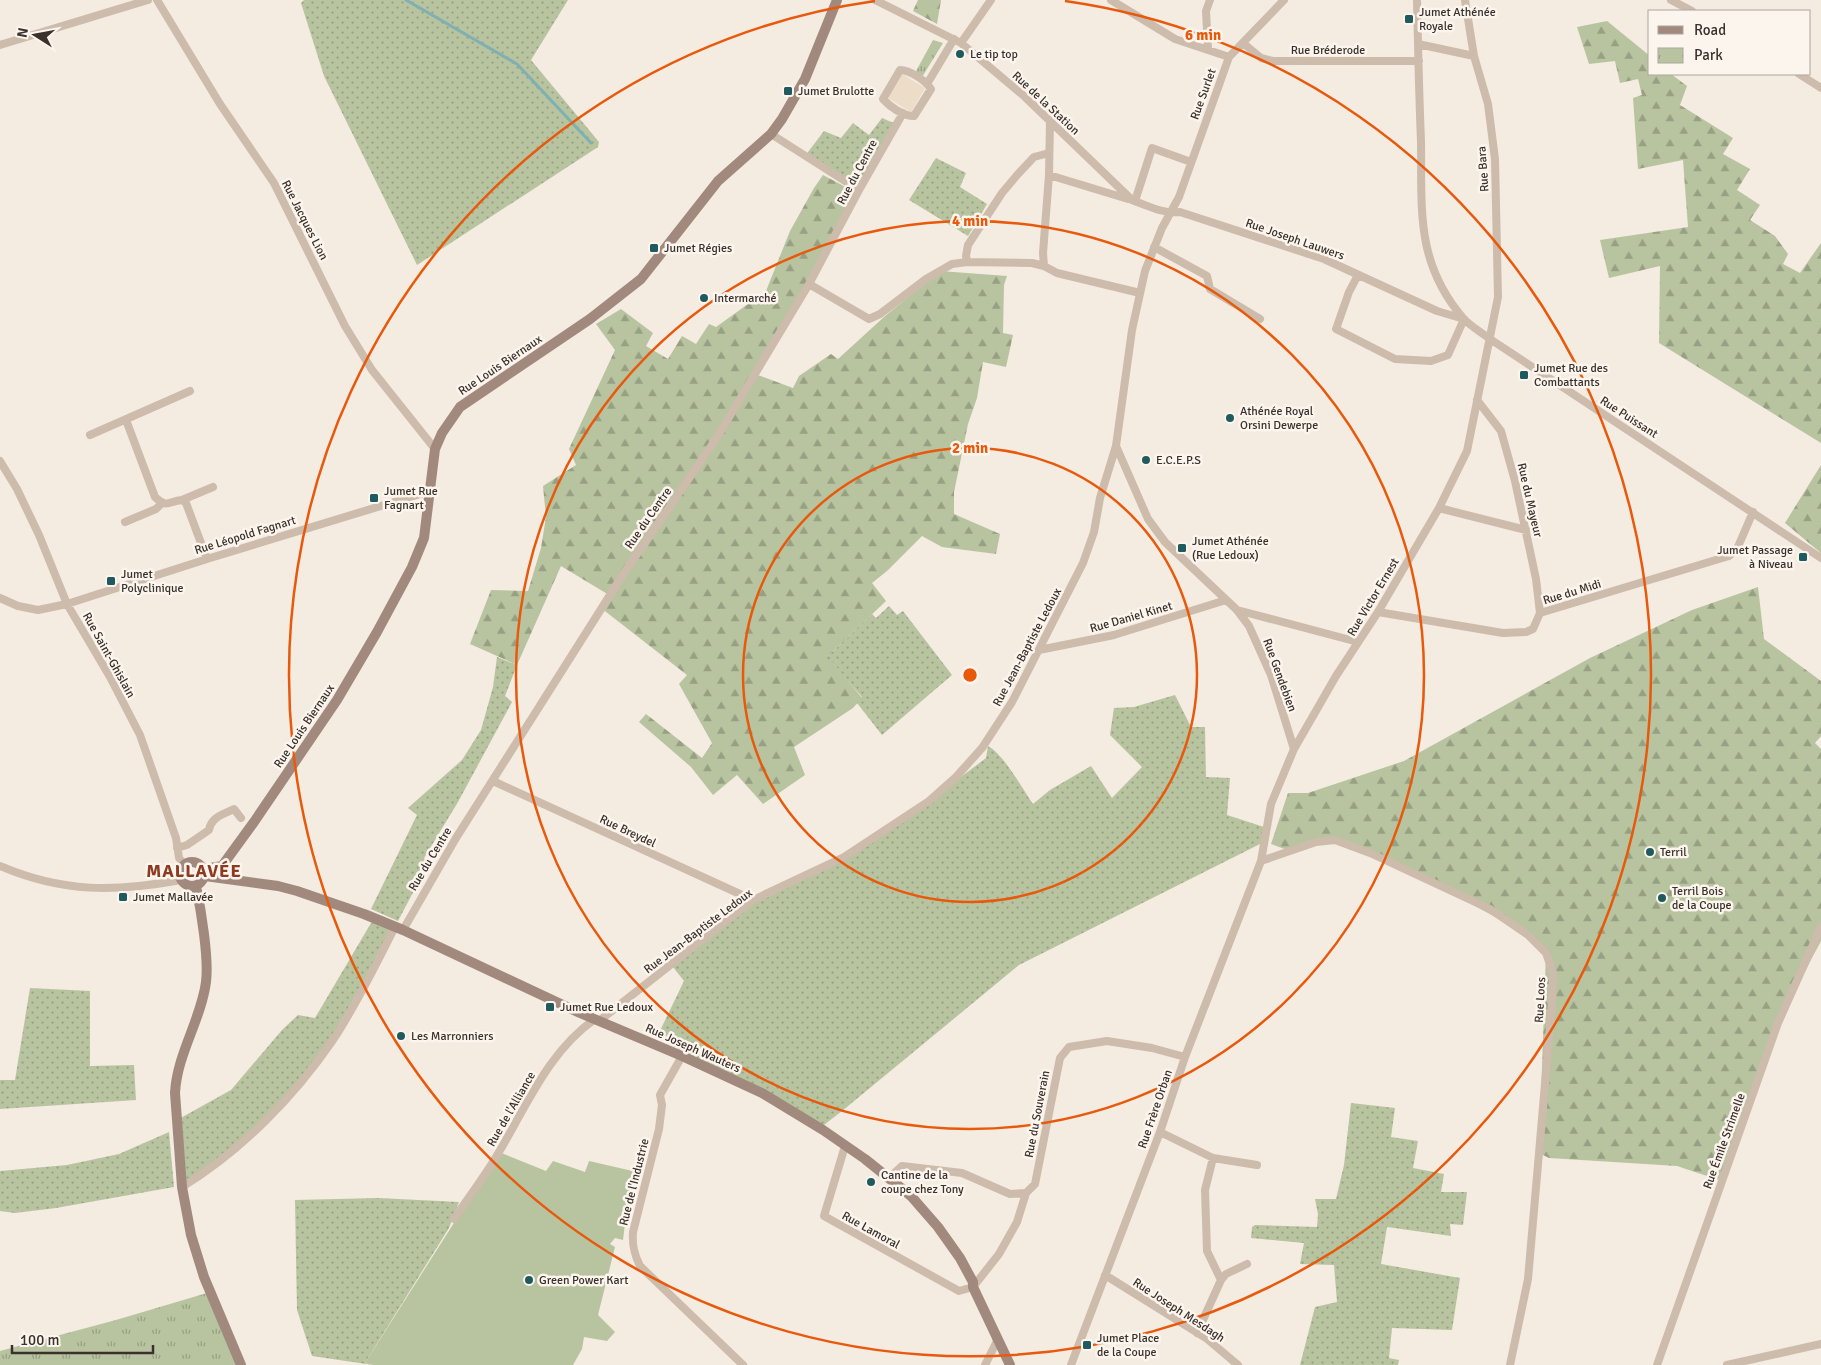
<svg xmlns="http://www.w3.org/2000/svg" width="1821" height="1365" font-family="Signika,sans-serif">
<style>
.grass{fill:url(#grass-dots)}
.forest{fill:url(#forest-firs)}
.park{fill:url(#park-tufts)}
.pitch{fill:#b8c4a0}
.plaza{fill:#ecdcc8}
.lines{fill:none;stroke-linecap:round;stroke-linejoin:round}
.stream{stroke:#7fb0b2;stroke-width:3}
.street{stroke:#cdbbac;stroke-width:8}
.secondary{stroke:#a18a7d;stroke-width:10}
.ring{fill:none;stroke:#e8590c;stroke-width:2.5}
.poi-dot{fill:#1f5a5e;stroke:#fbf5ee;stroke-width:2}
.labels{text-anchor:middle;stroke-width:5;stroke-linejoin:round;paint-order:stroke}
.poi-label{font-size:12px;fill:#3b302b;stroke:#fbf5ee;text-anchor:start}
.street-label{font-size:12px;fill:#3b302b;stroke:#fbf5ee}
.district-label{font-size:18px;font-weight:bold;letter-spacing:1px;fill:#8c3b22;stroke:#fbf5ee}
.centre{fill:#e8590c;stroke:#fbf5ee;stroke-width:2.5}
.ring-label{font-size:15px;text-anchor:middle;font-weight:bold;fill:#e8590c;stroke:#fbf5ee;stroke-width:5;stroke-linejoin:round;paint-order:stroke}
</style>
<defs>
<pattern id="grass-dots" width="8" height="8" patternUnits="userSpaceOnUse" patternTransform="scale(1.25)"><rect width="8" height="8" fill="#b8c4a0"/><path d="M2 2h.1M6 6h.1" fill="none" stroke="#97a083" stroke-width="1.8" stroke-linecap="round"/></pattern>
<pattern id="forest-firs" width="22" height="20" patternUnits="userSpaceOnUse" patternTransform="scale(1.25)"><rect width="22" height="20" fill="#b8c4a0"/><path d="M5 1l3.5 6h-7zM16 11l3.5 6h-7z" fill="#97a083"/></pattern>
<pattern id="park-tufts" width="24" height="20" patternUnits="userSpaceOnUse" patternTransform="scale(1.25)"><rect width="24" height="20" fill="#b8c4a0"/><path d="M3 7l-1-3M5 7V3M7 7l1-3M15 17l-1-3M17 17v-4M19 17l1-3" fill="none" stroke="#97a083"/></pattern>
</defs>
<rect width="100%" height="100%" fill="#f4ebe1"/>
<path class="grass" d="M304,0H568L531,60L599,142L598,147L417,265L324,76L301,3Z
M882,118L896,124L859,190L805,156L824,131L841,138L853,123L869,135Z
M936,158L966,173L960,187L987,204L968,236L909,200Z
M889,606L897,615L903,611L952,675L882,735L857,703L862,697L827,657L872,614L876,618Z
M497,657L517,665L505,696L512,702L458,802L424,858L426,860L415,878L419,881L398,921L371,909L417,815L408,808L462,760L481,730L493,687Z
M1175,695L1191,727H1205L1206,777L1230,778L1227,815L1267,828L1264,842L1019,965L842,1111L820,1128L657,1037L684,981L673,967L753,900L844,857L929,801L986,758L988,746C1004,755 1022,788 1033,804L1050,790L1091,766L1112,798L1142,767L1110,735L1114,708L1134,707Z
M374,918L395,927L321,1056L275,1110L222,1158L182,1187L177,1120L231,1090L282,1030L298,1015L315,1018Z
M30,988L90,991V1066L134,1065L136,1100L0,1109V1080H15Z
M1351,1103L1395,1108L1391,1137L1418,1141L1413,1168L1444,1174L1441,1192H1467L1463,1225L1450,1224L1451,1236L1387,1227L1381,1264L1460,1278L1452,1330L1392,1328L1389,1358L1399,1360L1398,1365H1300L1315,1307L1337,1302L1334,1265L1300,1264L1304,1243L1251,1238L1252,1227L1255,1225L1317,1227L1318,1214L1315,1199H1336L1344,1165Z
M169,1132L174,1187L56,1208L15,1213L0,1211V1171L67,1165L119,1154Z
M378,1198L459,1202L449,1228L365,1363L373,1365L312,1356L297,1310L295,1200Z"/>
<path class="forest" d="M918,0H941L937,24L913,11Z
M1607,21L1650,56V74H1671L1687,86L1680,105L1733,138L1723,154L1750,169L1737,190L1760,205L1750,220L1775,236L1788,254L1783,264L1800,273L1821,243V443L1659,343L1660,266L1609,278L1600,240L1688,227L1683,160L1638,169L1633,98L1642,95L1638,79L1620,83L1615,61L1589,64L1577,27Z
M823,175L857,193L755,374L793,388L799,376L831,354L838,359L884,317L940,271L1007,276L1004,285L1003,333L1013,335L1006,367L983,362L977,398L968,424L954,492V514L1000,534L996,554L942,547L922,536L887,571L872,583L886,601L828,656L862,698L853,708L794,747L805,775L763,804L737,775L713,795L691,767L639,722L646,714L702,758L712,743L679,684L687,675L601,608L609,595L561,566L517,665L470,644L491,590L528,591L541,548L546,517L543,486L576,465L569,449L615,350L596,324L621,309L653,333L646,346L668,359L682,336L696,344L709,324L716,327L766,291L790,231L814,188Z
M1821,465V553L1785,523Z
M1758,587L1764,639L1821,681V736L1815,743L1821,749V941L1782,1014L1722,1181L1677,1166L1549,1158L1539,1153L1546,953L1528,935L1426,879L1335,840L1290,851L1271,844L1288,793H1308L1404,761L1590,658L1692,610Z"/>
<path class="park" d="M933,40L943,43L922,77L915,73Z
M207,1293L240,1365H0V1351L116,1320Z"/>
<path class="pitch" d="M499,1152L546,1171L553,1161L585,1172L589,1161L637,1172L627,1207L623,1240L615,1238L610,1244L615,1247L598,1315L615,1332L607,1341L584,1337L582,1349L573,1365H373L365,1363Z"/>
<path class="plaza" d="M902,74L925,88L911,112L888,98Z"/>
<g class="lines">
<path class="stream" d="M406,0L517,64L591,143"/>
<path class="street" d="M157,0L220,104L274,183L345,326L372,370L435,449
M875,0L961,43L1024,96L1132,200C1148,206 1163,214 1180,212L1324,259L1437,311L1464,319
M1111,0L1175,39L1229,57
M1417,0C1418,47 1419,94 1421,141C1422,208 1415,262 1463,318C1470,326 1481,332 1490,339L1821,558
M1671,0L1692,11
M961,43L991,0
M1243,43L1261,58L1273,61H1419
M1418,44L1474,56
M0,45L148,0
M1208,50L1206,11L1210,0
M900,70C910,70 926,81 931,89L914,116C903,116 890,107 883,99Z
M1799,74L1821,88
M927,84L954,39
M771,134L859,190
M1049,175L1128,199
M1135,201L1152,148L1191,162
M1154,247L1207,276L1210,289L1260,319
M967,262L966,256L968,245L1002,193L1018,174L1034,157L1049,153
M1044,266L1043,253L1049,175L1050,121
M1358,275L1349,292L1336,329L1395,359L1431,361L1448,355L1464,319
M809,284L869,319L880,314L926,279L952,264L967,262L1032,263L1044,266L1057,273L1140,293
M1477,400L1501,431L1515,481L1536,579L1540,613
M126,420L155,497C168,509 168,501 182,500L186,503L207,559
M90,435L190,391
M1116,446L1148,519L1165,542L1237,610L1249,626L1271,675L1294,749
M0,461L17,489L39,535L67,604L110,677L140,735L176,838L179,858L184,864
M182,500L213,487
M1439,508L1526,530
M125,522L156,509L162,503
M0,598L18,606L38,610L67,604L207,559L430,491
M1237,610L1358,642
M1378,612L1503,633L1526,632L1533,629L1540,613L1729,556L1737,549L1753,512
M1039,650L1114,635L1226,600
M493,781L753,900
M177,848L187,845L209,830C211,817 224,814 234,809L241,818
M1261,861L1316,842L1335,840L1370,853L1490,909L1528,935L1546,953L1553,973L1552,1003L1539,1153L1528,1279L1510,1365
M0,866C63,893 115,892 181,880
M403,930L456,838L622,576L716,439L809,284L859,190L903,113
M599,1021L753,900L844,857L929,801L956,777L982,748L1012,702L1083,563L1094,532L1100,498L1116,446L1132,330L1145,271L1162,228L1179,197L1229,57L1284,0
M682,1056L660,1095L662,1105L659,1129L633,1232C632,1245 634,1254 640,1266L743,1365
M1160,1132L1213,1158L1257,1165
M845,1146L824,1216L959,1291L973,1287L999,1254L1017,1222L1026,1193L1035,1184L1060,1058L1069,1047L1107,1041L1152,1048L1185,1057
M1213,1158L1205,1190L1207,1251L1221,1280
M889,1178L902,1166L962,1173L1010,1194L1026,1193
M182,1187C241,1151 294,1097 333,1040C357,1004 376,964 395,927
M454,1219C469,1196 486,1175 499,1152C527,1105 549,1051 595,1019
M1105,1275L1206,1338L1238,1365
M1197,1333L1221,1280L1226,1274L1247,1264
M985,1365L997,1341L996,1338
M1071,1365L1160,1132L1185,1057L1261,861L1271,804L1294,749L1336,676L1378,612L1439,508L1467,451L1498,297L1495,159L1488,104L1474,56L1465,0
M1657,1365L1778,1023L1821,927
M1727,1365L1821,1344"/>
<path class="secondary" d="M180 874a12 12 0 1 1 24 0a12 12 0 1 1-24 0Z
M204,869L222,866L254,822L337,700L377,632L412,567L424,538L435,449L442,433L460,407L590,319L641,279L718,181L771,134L782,119L805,79L837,0
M205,876L278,886L297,891L364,914L403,930L580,1013L682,1056L762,1093L823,1130L865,1159L911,1196L938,1227L960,1258L973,1282V1287L1010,1365
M196,886C201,910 209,958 206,982C201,1020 177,1054 175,1093L182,1187L191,1235L204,1277L241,1365"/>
</g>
<g class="ring">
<circle cx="970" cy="675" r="227"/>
<circle cx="970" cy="675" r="454"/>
<path d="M1065 1A681 681 0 1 1 875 1"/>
</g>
<g class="poi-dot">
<rect x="1404" y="14" width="10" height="10" rx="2.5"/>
<circle cx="960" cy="54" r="5"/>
<rect x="783" y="86" width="10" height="10" rx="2.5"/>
<rect x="649" y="243" width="10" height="10" rx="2.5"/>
<circle cx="704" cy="298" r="5"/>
<rect x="1519" y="370" width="10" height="10" rx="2.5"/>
<circle cx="1230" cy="418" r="5"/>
<circle cx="1146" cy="460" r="5"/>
<rect x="369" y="493" width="10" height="10" rx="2.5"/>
<rect x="1177" y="543" width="10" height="10" rx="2.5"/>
<rect x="1798" y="552" width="10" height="10" rx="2.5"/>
<rect x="106" y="576" width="10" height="10" rx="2.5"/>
<circle cx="1650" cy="852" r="5"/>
<rect x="118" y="892" width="10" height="10" rx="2.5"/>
<circle cx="1662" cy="898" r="5"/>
<rect x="545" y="1002" width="10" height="10" rx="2.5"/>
<circle cx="401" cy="1036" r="5"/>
<circle cx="871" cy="1182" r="5"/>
<circle cx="529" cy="1280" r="5"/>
<rect x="1082" y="1340" width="10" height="10" rx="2.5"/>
</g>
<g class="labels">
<g class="poi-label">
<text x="1419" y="16">Jumet Athénée<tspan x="1419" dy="14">Royale</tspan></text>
<text x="970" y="58">Le tip top</text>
<text x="798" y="95">Jumet Brulotte</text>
<text x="664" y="252">Jumet Régies</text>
<text x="714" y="302">Intermarché</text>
<text x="1534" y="372">Jumet Rue des<tspan x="1534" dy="14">Combattants</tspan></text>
<text x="1240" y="415">Athénée Royal<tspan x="1240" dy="14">Orsini Dewerpe</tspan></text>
<text x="1156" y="464">E.C.E.P.S</text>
<text x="384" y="495">Jumet Rue<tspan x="384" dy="14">Fagnart</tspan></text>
<text x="1192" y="545">Jumet Athénée<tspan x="1192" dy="14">(Rue Ledoux)</tspan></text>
<text x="1793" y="554" text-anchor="end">Jumet Passage<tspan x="1793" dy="14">à Niveau</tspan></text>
<text x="121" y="578">Jumet<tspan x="121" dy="14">Polyclinique</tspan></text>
<text x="1660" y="856">Terril</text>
<text x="1672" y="895">Terril Bois<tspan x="1672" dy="14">de la Coupe</tspan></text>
<text x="133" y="901">Jumet Mallavée</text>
<text x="560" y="1011">Jumet Rue Ledoux</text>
<text x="411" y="1040">Les Marronniers</text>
<text x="881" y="1179">Cantine de la<tspan x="881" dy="14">coupe chez Tony</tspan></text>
<text x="539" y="1284">Green Power Kart</text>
<text x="1097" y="1342">Jumet Place<tspan x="1097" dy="14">de la Coupe</tspan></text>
</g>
<g class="street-label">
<text x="1328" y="54">Rue Bréderode</text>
<text transform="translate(1203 94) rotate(-70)" y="4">Rue Surlet</text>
<text transform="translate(1046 103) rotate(43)" y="4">Rue de la Station</text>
<text transform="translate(1483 169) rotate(-94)" y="4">Rue Bara</text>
<text transform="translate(857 172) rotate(-62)" y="4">Rue du Centre</text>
<text transform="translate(305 220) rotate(63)" y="4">Rue Jacques Lion</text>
<text transform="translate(1295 239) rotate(19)" y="4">Rue Joseph Lauwers</text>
<text transform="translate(500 365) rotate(-34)" y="4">Rue Louis Biernaux</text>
<text transform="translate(1629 417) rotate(33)" y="4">Rue Puissant</text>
<text transform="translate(1530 500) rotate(77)" y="4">Rue du Mayeur</text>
<text transform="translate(648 518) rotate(-55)" y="4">Rue du Centre</text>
<text transform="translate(245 535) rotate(-17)" y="4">Rue Léopold Fagnart</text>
<text transform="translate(1572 592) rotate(-17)" y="4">Rue du Midi</text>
<text transform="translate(1373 597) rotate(-59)" y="4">Rue Victor Ernest</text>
<text transform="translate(1131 617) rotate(-16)" y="4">Rue Daniel Kinet</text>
<text transform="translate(1027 647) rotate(-62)" y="4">Rue Jean-Baptiste Ledoux</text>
<text transform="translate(109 655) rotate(61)" y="4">Rue Saint-Ghislain</text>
<text transform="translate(1280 675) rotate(70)" y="4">Rue Gendebien</text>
<text transform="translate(304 726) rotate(-56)" y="4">Rue Louis Biernaux</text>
<text transform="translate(628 831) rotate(25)" y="4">Rue Breydel</text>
<text transform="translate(430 859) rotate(-59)" y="4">Rue du Centre</text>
<text transform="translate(698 931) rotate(-37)" y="4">Rue Jean-Baptiste Ledoux</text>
<text transform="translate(1540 1000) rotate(-87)" y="4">Rue Loos</text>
<text transform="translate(693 1048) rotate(24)" y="4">Rue Joseph Wauters</text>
<text transform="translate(511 1109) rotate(-60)" y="4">Rue de l'Alliance</text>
<text transform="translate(1155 1109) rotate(-71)" y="4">Rue Frère Orban</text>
<text transform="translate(1037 1114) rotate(-79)" y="4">Rue du Souverain</text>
<text transform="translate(1724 1141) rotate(-70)" y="4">Rue Émile Strimelle</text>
<text transform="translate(634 1182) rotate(-76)" y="4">Rue de l'Industrie</text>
<text transform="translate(871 1230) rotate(29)" y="4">Rue Lamoral</text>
<text transform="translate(1179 1310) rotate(33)" y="4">Rue Joseph Mesdagh</text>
</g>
<g class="district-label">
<text x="194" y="877">MALLAVÉE</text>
</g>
</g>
<circle cx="970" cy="675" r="8" class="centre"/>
<g class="ring-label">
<text x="1203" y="40">6 min</text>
<text x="970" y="226">4 min</text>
<text x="970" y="453">2 min</text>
</g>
<rect x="1648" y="10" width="162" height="65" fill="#fbf5ee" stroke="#aea6a0"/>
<rect x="1658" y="26" width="25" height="8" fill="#a18a7d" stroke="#aea6a0"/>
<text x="1694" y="35" font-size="15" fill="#3b302b">Road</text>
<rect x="1658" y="48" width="25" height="15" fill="url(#park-tufts)" stroke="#aea6a0"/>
<text x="1694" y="60" font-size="15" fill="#3b302b">Park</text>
<g transform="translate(35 35) rotate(281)" stroke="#fbf5ee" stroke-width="4" paint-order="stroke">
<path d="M0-4L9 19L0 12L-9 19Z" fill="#3b302b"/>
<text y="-8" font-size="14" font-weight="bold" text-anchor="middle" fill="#3b302b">N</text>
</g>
<path d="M12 1345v8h141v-8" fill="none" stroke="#3b302b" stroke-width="2.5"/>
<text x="20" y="1345" font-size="15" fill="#3b302b" stroke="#fbf5ee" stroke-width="4" paint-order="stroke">100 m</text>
</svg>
